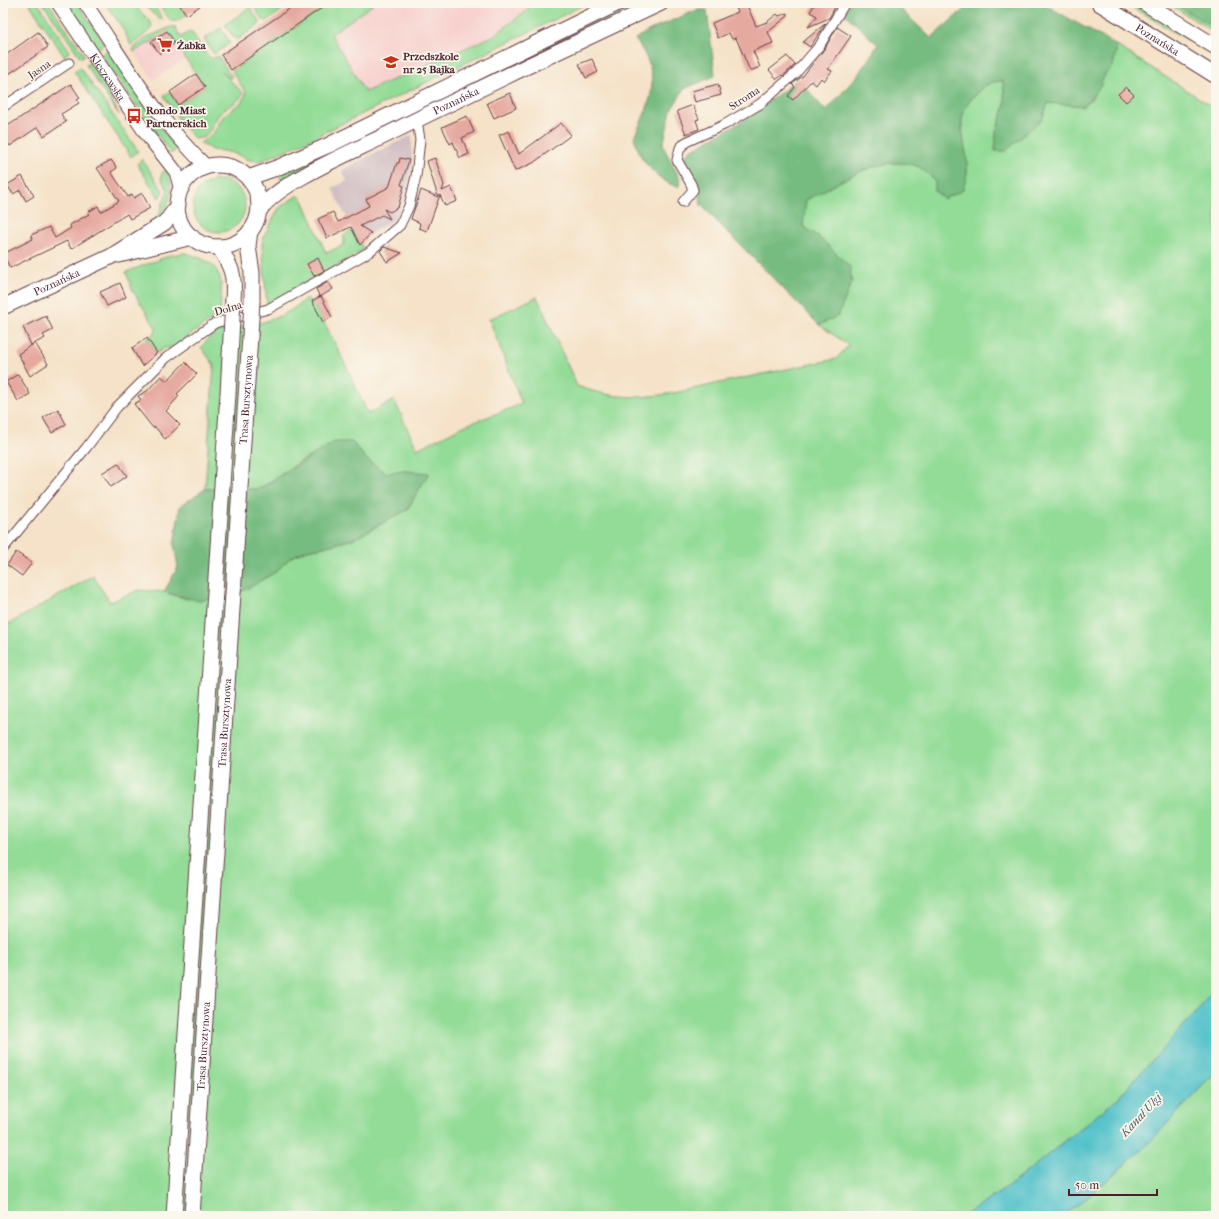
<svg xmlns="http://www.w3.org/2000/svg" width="1219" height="1219" font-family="'IM FELL French Canon',serif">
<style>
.built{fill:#f7d0cd}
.industrial{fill:#d2bec3}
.green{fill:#93dc97;stroke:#6e7e61}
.forest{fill:#76bc80;stroke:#606e56}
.water{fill:#54c2ca;stroke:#4f707a}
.building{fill:#e6a9a0}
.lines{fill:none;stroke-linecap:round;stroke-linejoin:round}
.street-casing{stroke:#643c43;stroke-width:11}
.secondary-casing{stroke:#643c43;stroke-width:15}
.primary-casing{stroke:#643c43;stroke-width:17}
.street{stroke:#fff;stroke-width:9}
.secondary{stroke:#fff;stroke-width:13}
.primary{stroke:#fff;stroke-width:15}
.primary-bridge-casing{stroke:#643c43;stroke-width:17;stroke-linecap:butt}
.primary-bridge{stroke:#fff;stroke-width:15}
.labels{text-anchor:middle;stroke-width:3.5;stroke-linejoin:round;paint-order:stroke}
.street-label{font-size:11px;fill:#4a1f2b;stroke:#fbf7ec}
.poi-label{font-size:11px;font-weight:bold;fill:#4a1f2b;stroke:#fbf7ec;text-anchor:start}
.water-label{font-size:12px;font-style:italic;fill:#4e5863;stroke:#fbf7ec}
</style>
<rect width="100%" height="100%" fill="#fbf7ec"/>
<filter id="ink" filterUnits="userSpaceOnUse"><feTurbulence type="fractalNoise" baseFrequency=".025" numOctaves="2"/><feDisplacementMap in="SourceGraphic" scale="8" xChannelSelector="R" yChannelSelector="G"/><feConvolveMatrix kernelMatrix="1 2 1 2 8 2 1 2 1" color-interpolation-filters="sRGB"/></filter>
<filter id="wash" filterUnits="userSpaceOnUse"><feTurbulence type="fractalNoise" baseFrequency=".012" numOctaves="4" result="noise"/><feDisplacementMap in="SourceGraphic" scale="16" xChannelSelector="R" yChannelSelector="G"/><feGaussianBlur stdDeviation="0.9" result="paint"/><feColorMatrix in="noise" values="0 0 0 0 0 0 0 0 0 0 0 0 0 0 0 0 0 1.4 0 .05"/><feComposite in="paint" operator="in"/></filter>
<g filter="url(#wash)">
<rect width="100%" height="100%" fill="#f5e2c8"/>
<path class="built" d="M375,3H523L529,9L493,36L365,92L331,34Z
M167,31L186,59L153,80L134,52Z"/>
<path class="industrial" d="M412,135V164L404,199L396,218L371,233L360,245L332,188L347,181L342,171L352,164Z"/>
<path class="green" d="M29,3H38L69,50V52L64,56Z
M43,3H49L85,56L80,57Z
M66,3H77L105,44L97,49Z
M105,3H132L151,22L152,29L131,45L122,27Z
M142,3H152L163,19H159Z
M157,3H178L187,15L177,21H171Z
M257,3H292L267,21L263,20L253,6Z
M330,3H375L331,34L365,92L493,36L529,9L524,3H588L309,140L261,161L249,160L236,154L224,151L212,150L200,143L213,134L224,115L242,102L246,93L232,71Z
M633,3H647L282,181L279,175L379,128Z
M1125,3H1132L1216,54V57Z
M1167,3H1216V33Z
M250,7L260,22L259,25L238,39H235L225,25Z
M174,26L181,37L191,31L206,54L212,59L218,56L232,77L229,78L223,71L222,72L243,93C239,103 229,105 222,111C212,120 213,138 195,139L184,127L164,96L170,92L178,105L205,87L167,32L134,52L133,49L147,37Z
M221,28L230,43L214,54L204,39Z
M1117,46L1216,109V987L1199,1009L1116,1100L1008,1187L964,1216H3V615L9,624L93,576L110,602L139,590L164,592L187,599L245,590L277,571L291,557L307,550L324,547L353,539L407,510L428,473L405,471L386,474L366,459L352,442L306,458L259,489H205L214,365L201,347L214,333C247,325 282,323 306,298C321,306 358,393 368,414L394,400L417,449L466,425L522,404L489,319L537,297L577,386C633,407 673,393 729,381C764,374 800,366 836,359L849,345L819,325L838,316L819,237L803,226L805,200C839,184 878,153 917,166C923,168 930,176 935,181L936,191L945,199L967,172L961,118L965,105L989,82L1003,81L1005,105L996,132L1042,119L1048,103L1084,106L1092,98L1105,74L1113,66Z
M109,49L154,119L177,149L171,154L101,55Z
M90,62L103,80L119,115L86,65Z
M80,67L138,151L131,157L74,71Z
M142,159L163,191L159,198L137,164Z
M166,170C176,187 170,207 157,219L168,190L161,179L162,173Z
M193 206a26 26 0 1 1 52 0a26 26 0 1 1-52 0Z
M298,195L303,200L326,253L344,245V235L353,230L364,250L267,305L262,245L264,236L279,208Z
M185,253C226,264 222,277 220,315L214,318L172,348H165L157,353L147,338L156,332V328L133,291L126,272L171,255Z
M1216,1071V1216H1063C1120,1174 1169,1123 1216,1071Z"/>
<path class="forest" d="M850,3H894L931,38L971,3H1042L1117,46L1113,66L1105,74L1100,87L1084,106L1048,103L1042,119L1006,151H995L996,132L1005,105L1003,81C990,82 983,85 974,96C950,122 969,142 967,172C967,178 964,184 963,190L944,199L935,191V181C930,176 923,168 917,166C878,153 839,184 806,200L803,226L819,237L850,267L852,282L838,316L819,325L701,205L699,186L686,166L684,158L689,151L746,119L798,79L826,111L857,76L878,45L844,13Z
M1172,3H1216V28Z
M697,10H707L715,76L684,89L671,110L663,146L681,181L678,187C665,184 649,169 642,158C638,152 636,144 634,137C652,100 663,76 635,39L650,30Z
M334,442H352L366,459L386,473L405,471L429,473L407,510L353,539L324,547L307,550L291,557L277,571L245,590L200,601L164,592L178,567L174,545L180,506L205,489H259Z"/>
<path class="water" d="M1216,987V1071L1149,1143L1083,1201L1063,1216H964L1008,1187L1116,1100L1199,1009Z"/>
<g id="blocks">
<path class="building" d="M178,3H204L187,15Z
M298,3H329L231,70L221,55Z
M734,3H746L756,26L767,22L777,14L779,16L787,13L788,16L768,32L773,43L753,51L760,67L750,71L736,38L732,39L729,33L718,38L712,23L738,12Z
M815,3H837L829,18L808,27L817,16L810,12Z
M826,23L810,47L803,42Z
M837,27L851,36L828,69L832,71L824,81L821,78L816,85L811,81L793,100L788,96L795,87L792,84L803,76L825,48Z
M167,31L175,43L160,54L151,42Z
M38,32L48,47L3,78V57Z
M787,56L795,65L783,76L782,75L777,79L769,70Z
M592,59L598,72L586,78L579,64Z
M196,74L205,87L178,105L170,92Z
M71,84L80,98L77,100L79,103L61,114L66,122L44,136L38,127L10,146L3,135V116L9,125Z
M718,84L721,95L695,102L692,91Z
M1126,87L1134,95L1126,102L1118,94Z
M510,93L516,108L494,118L487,103Z
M693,105L699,119L696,120L699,129L686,134L677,111Z
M467,116L474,132L462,138L469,154L460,158L453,142L450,144L442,127Z
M561,123L571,135L533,163L515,171L499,135L509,131L519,154Z
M400,158L409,160L401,185L404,186L398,207L390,212L384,209L390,219L382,215L360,226L371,233L360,245L351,227L327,238L318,219L333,212L338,222L369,206L366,199L389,187L397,163H399Z
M435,158L444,185L442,191L451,187L457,201L445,206L440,195L427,231L419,228L420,223L411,219L421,190L438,197L427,161Z
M111,160L117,168L111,172L128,197L132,195L134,198L142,193L150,208L130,219L127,214L71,249L67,241L10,268L3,254L33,239L31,235L49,227L55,238L71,228L70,225L89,214L88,212L98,206L101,212L119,201L97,168Z
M22,176L34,196L26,201L20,190L13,194L7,185Z
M384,247L402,253L387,262L380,251Z
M318,258L324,271L314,276L307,264Z
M328,282L333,289L320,297L316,289Z
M120,283L126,297L107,306L100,292Z
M321,296L332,317L323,322L312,301Z
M46,316L53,330L43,335L45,338L31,345L23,327Z
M147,338L157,353L142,366L132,348Z
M35,343L48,364L30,376L18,354Z
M185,362L197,374L177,394L179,396L166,411L180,425L165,439L155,427L153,428L134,404L141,400L138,396L147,391L161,376L167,381Z
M18,374L30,394L18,401L6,382Z
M58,409L66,424L52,433L43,418Z
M118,463L127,476L111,487L102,473Z
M16,552L32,563L22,576L7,565Z"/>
</g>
</g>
<g filter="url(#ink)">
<use href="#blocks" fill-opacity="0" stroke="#643c43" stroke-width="1"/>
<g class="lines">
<defs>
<path id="street" d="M3,107L69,63
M683,202L693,190L691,184L677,160L680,148L686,142L724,125L760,104L796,73L820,45L845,3
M3,549L86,448L117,407L166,358L215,323L268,309L369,252L400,225L409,206L416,176L420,140L417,120"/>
<g id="secondary">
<path id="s1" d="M58,3L147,135L176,172L181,190"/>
<path d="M85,3C123,59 157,120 207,167"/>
</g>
<g id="primary">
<path id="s2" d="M1099,3L1216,76"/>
<path d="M1145,3L1216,47"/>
<circle cx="218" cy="206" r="41"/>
<path d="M248,178L279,167L329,145L618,3"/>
<path id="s3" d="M259,211C277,183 350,153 382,137C474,91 567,47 661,3"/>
<path d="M250,231L248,246L252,273V301"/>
<path d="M219,247C232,268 235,275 233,300"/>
<path d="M119,255L192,237"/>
<path id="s4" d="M3,307L110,257L164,223L169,218L178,205"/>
<path d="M174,1216L228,394"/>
<path id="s5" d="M192,1216L250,336"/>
</g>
</defs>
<use href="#street" class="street-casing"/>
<use href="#secondary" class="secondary-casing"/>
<use href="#primary" class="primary-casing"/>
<use href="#street" class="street"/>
<use href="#secondary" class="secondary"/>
<use href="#primary" class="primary"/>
<defs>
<path id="primary-bridge" d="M250,336L252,301
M228,394L233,300"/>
</defs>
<use href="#primary-bridge" class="primary-bridge-casing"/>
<use href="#primary-bridge" class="primary-bridge"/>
</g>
</g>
<defs>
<symbol id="supermarket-bare" viewBox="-9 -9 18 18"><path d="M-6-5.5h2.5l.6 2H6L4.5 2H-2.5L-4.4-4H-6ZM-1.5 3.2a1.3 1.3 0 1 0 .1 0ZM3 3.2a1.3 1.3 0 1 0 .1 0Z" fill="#c8321e" stroke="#fbf7ec" stroke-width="2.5" paint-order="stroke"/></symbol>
<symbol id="school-bare" viewBox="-9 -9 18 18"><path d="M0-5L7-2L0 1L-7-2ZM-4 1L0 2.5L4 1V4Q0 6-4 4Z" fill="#c8321e" stroke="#fbf7ec" stroke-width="2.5" paint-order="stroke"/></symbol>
<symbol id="bus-bare" viewBox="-9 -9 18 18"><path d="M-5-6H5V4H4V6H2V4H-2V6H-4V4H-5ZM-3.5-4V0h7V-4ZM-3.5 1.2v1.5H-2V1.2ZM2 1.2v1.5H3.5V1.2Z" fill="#c8321e" stroke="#fbf7ec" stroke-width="2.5" paint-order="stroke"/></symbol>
</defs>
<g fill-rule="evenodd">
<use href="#supermarket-bare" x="154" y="34" width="22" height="22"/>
<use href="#school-bare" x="380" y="51" width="22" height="22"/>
<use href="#bus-bare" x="123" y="105" width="22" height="22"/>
</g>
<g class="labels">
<g class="street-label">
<text dy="4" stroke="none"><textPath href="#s2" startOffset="69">Poznańska</textPath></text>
<text transform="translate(39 69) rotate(-34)" y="4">Jasna</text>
<text dy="4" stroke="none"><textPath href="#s1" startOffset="89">Kleczewska</textPath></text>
<text transform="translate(744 98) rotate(-33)" y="4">Stroma</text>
<text dy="4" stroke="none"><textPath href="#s3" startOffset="227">Poznańska</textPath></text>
<text dy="4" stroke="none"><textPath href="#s4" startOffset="59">Poznańska</textPath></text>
<text transform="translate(228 308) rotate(-16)" y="4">Dolna</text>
<text dy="4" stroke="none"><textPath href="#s5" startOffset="818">Trasa Bursztynowa</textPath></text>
<text dy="4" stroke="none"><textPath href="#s5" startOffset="494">Trasa Bursztynowa</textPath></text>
<text dy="4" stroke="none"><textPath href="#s5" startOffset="170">Trasa Bursztynowa</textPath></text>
</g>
<g class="poi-label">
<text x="177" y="49">Żabka</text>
<text x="403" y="60">Przedszkole<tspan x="403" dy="13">nr 25 Bajka</tspan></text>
<text x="146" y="114">Rondo Miast<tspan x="146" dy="13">Partnerskich</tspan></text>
</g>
<g class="water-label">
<text transform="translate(1141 1115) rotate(-47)" y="4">Kanał Ulgi</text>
</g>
</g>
<rect width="1219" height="1219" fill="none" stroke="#fbf7ec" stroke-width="16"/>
<path d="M1069 1189v6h88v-6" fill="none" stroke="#4a1f2b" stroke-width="2"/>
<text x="1075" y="1189" font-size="12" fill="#4a1f2b" stroke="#fbf7ec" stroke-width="3" paint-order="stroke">50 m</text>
</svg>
